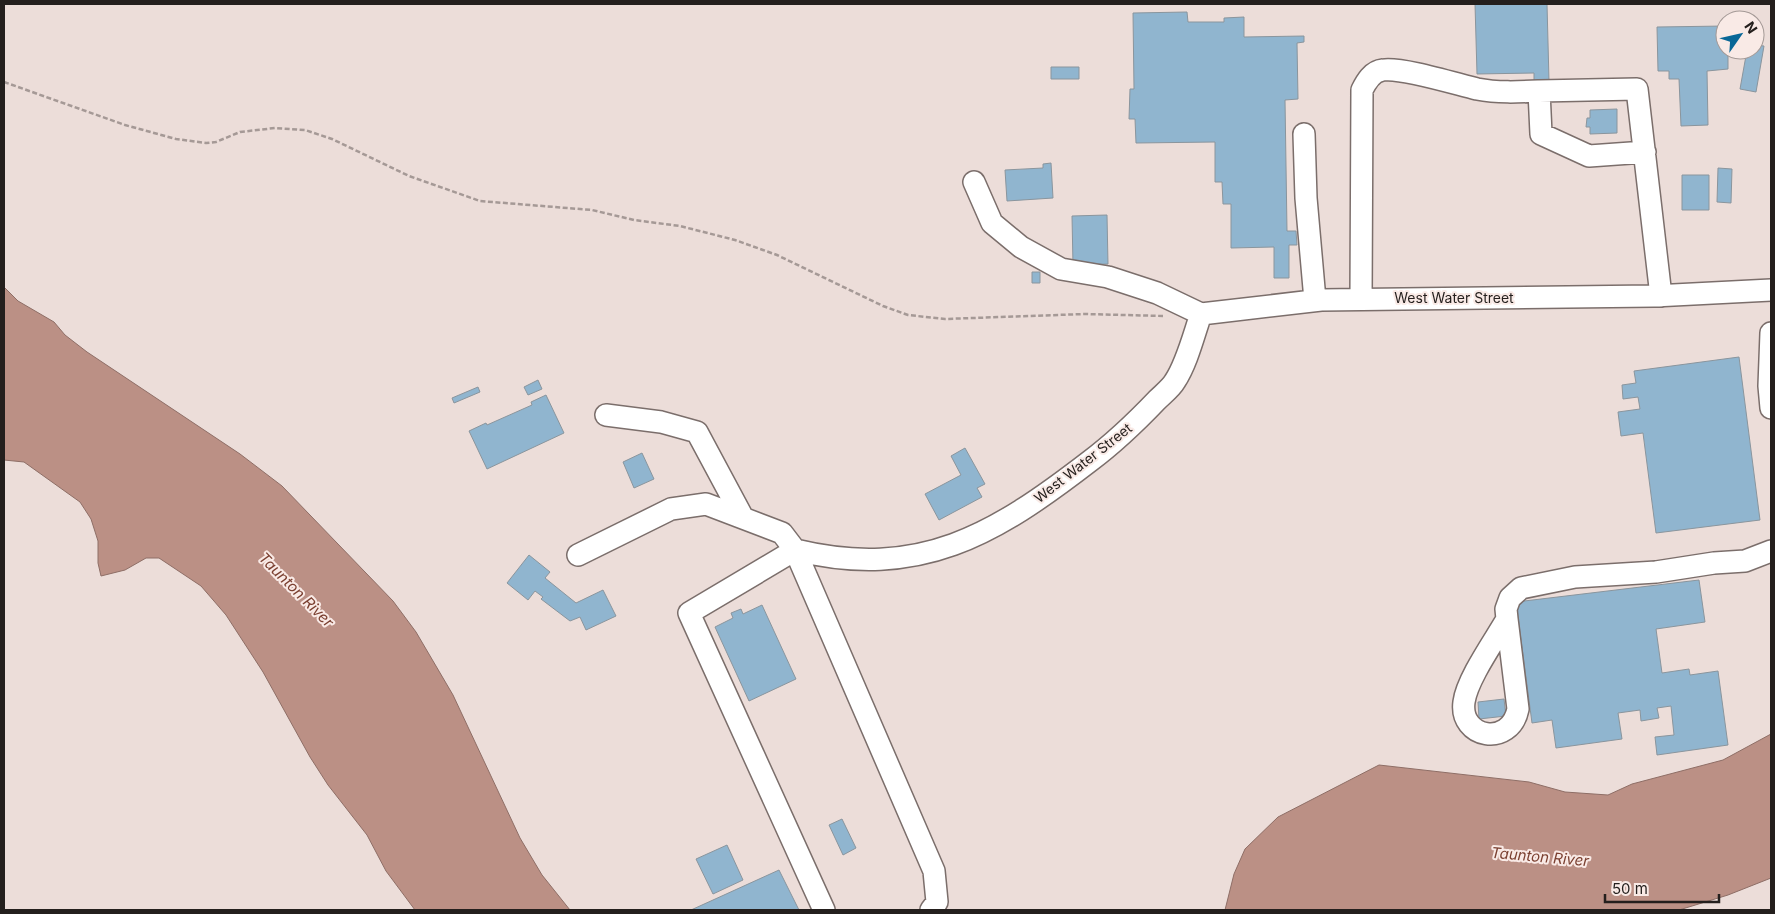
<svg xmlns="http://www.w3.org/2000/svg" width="1775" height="914" font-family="Inter,sans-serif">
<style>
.water{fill:#bb9085;stroke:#8e6e66}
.building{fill:#90b5cf;stroke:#8a959d}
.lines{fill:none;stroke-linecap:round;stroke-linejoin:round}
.minor-casing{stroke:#7b6e6b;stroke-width:24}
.path{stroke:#a59996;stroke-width:2.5;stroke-dasharray:5 2.5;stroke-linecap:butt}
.minor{stroke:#fff;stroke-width:21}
.labels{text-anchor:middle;stroke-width:4;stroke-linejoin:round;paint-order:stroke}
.street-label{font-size:14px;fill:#241f1d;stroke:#f9eae6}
.water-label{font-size:15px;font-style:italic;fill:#7b4031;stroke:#f9eae6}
</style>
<rect width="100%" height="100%" fill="#ecddd9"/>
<path class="water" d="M4,287L18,301L54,322L65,335L87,352L240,454L282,486L393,601L416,632L453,695L520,838L542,875L570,910H415L386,871L367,835L328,785L310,757L263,672L226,615L201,586L159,558H146L125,570L101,576L98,563V541L91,519L80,502L24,462L4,460Z
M1771,734V878L1728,895L1679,910H1225L1234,874L1245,849L1278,817L1379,765L1529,782L1565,792L1608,795L1632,784L1723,760Z"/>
<path class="building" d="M1475,4H1547L1549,81H1534V73L1477,74Z
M1187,12L1188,22H1224V18L1244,17V37L1304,36V42L1297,43L1298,99L1285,100L1287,231H1296L1297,245H1289V278H1274V247L1231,248V204H1223L1222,182H1215V142L1136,143L1135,119H1129L1130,89H1134L1133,13Z
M1725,26V50H1728V69L1707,71L1708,125L1681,126L1679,79H1669V71H1658L1657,27Z
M1755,45L1764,46L1756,92L1740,89L1747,50H1755Z
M1051,67H1079V79H1051Z
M1617,109V133L1590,134V127H1586L1587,118H1590V110Z
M1051,163L1053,198L1007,201L1005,170L1043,168V164Z
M1718,168L1732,169L1731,203L1717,202Z
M1682,175H1709V210H1682Z
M1107,215L1108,264L1073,265L1072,216Z
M1032,272H1040V283H1032Z
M1739,357L1760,520L1656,533L1643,433L1621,436L1618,412L1640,409L1638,397L1623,399L1622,385L1636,383L1634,371Z
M538,380L542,389L528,395L524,387Z
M478,387L480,392L454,403L452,398Z
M546,395L564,433L487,469L469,431L486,423L487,425L532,405L531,402Z
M965,448L985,484L977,488L982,497L939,520L925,494L961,475L951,456Z
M642,453L654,479L634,488L623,462Z
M529,555L550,572L545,578L576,603L603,590L616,616L586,630L580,617L570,621L541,599L543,597L535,591L528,600L507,583Z
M1699,580L1705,622L1656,629L1662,673L1689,669L1690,675L1718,671L1728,745L1657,755L1655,737L1674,735L1671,706L1657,708L1659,718L1641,721L1640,710L1618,713L1622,739L1556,748L1552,720L1532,723L1516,602Z
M762,605L796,679L749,701L715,627L733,618L731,613L741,609L743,614Z
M1504,699L1506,716L1479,719L1478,702Z
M842,819L856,848L843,855L829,825Z
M727,845L743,880L713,894L696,859Z
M779,870L799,910H691Z"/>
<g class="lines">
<defs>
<path id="minor" d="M1304,134L1306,198L1315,300
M1645,152L1589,156L1541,134L1539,91L1637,89L1661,296
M974,182L992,223L1021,247L1061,269L1108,277L1157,293L1201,314
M1361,299L1362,90C1366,82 1372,71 1383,70C1402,67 1456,84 1477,89C1498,93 1518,92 1539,91
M1771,333L1769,386L1771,408
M606,415L661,422L697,432L742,516
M578,555L671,509L706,504L782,533L795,550C920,580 994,535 1090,461C1114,443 1136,422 1157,400C1163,394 1171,388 1175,381C1187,363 1194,334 1201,314L1321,300L1654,296L1771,290
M1507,619C1495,640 1467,679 1464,702C1459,738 1510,748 1518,709L1507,619L1506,609L1510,598L1521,588L1575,577L1656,572L1714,563L1745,561L1771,551
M824,910L689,613L795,550L934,871L937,902L931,910"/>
</defs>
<use href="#minor" class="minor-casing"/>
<path class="path" d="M4,82L125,125L176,139L206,143L216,142L240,132L275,128L305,130L332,139L409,176L480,201L592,210L634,220L680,226L735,240L777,255L883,306L908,315L945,319L1085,314L1163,316"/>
<use href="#minor" class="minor"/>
</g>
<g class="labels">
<g class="street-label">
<text x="1454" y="303">West Water Street</text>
<text transform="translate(1083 463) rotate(-38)" y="5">West Water Street</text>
</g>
<g class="water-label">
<text transform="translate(296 590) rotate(45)" y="5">Taunton River</text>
<text transform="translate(1540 857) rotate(5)" y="5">Taunton River</text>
</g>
</g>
<rect width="1775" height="914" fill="none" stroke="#241f1d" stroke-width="10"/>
<g transform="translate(1740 35) rotate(56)"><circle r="24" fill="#f9eae6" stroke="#a49996"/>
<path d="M0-4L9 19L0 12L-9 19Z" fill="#086797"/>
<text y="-8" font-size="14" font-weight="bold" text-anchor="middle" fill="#241f1d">N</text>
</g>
<path d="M1605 894v8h114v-8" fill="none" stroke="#241f1d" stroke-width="2.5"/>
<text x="1612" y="894" font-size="15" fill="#241f1d" stroke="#f9eae6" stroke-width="4" paint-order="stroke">50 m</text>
</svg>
